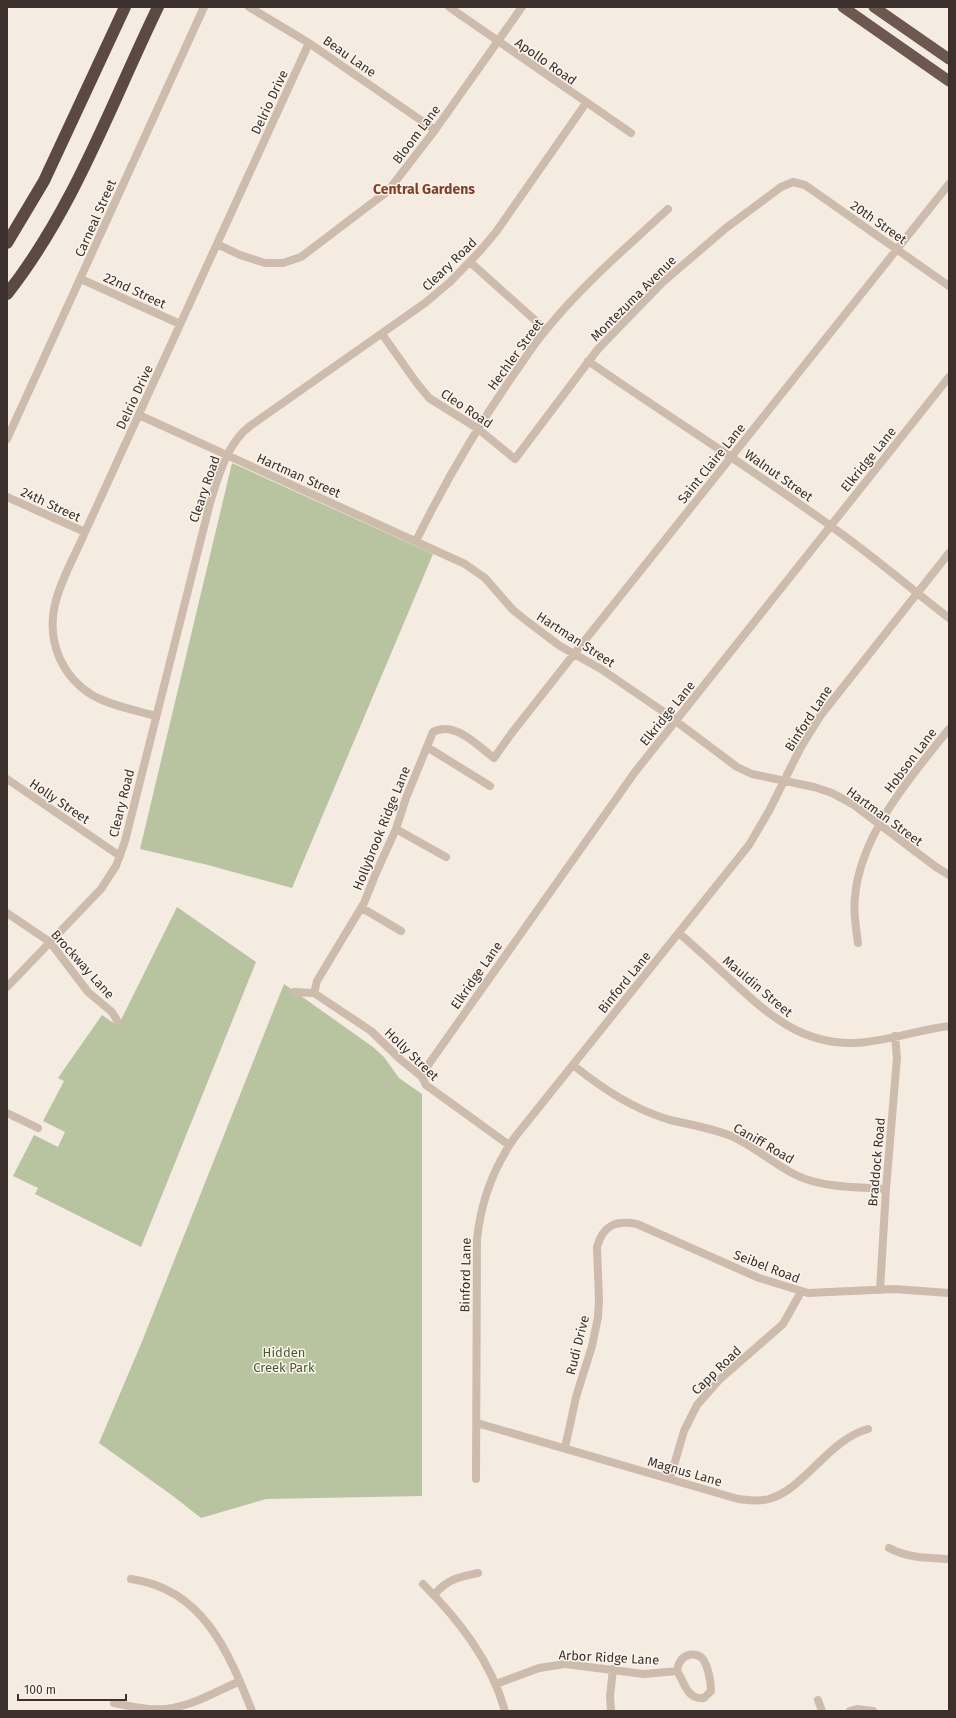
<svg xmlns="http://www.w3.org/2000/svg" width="956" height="1718" font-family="'Fira Sans',sans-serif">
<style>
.green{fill:#b8c4a0}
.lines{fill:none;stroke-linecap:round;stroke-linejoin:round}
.minor{stroke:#cdbbac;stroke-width:8}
.trunk{stroke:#6c584f;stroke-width:11}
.motorway{stroke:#5c4a42;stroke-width:12}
.labels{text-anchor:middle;stroke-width:3;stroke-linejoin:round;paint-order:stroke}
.street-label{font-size:13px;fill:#3b302b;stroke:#fbf5ee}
.park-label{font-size:13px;fill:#4a5a2e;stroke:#fbf5ee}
.neighbourhood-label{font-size:14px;font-weight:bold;fill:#8c3b22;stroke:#fbf5ee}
</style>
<rect width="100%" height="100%" fill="#f4ebe1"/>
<path class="green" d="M232,463L433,554L292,888L208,865L140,849Z
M177,907L256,962L141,1247L35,1194L38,1188L13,1176L34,1135L58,1147L65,1132L43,1121L64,1081L58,1078L102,1015L118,1026Z
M284,984L373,1047L384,1057L399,1078L422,1094V1496L266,1499L201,1518L173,1496L99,1443L141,1344Z"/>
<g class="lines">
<path class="minor" d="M249,7L309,43L435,130
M449,7L631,133
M217,244L240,255L265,263H283L301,257L388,191L435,130L522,7
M470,262L546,330
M81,279L180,324
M382,334L416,382L429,398L477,428L515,459L598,349L663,282L726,228L781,187L793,182L805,185L949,286
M588,361C669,417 752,469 832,527C872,555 910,588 949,618
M139,415L465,564L485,578L513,610L528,622L560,646L601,669L661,710L737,767L752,774L814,787L832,793L854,805L936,867L949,875
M7,439L204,7
M7,497L85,532
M416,541C446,480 480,422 519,367C528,354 536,341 546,330C581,286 627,247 668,209
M156,716C136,710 111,706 92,695C79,687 67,674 60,659C39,612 67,575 85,532L309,43
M427,747L490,786
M7,779L120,856
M396,829L446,857
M362,908L401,931
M7,913L50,942L88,992L112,1012L118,1022
M679,933C697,949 715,965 733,982C769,1015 801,1044 854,1043C886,1042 917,1030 949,1026
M858,943C856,928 853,912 855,897C860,835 911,776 949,729
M7,987L101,889L116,866L125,841L210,503C218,477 227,443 250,426L425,303L450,282L480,251L496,232L586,103
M294,992L314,993L371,1031L401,1060L422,1077L426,1085L509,1145
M314,993L317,981L364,903L376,873L396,829L406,798L433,732C454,720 478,746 494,758L511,734L574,654L949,184
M573,1065C603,1089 633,1109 670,1120C691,1125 712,1128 731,1136C755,1146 773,1164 796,1175C822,1188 857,1187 886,1189
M422,1077L426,1068L635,772L949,377
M7,1113L38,1128
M880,1290L886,1189L897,1058L895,1036
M477,1423L738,1499C748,1500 758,1502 769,1499C806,1488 828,1440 868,1429
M565,1448L576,1397L592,1346L598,1317L599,1300L597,1247C603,1225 616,1220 637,1224L759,1278L808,1293L894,1289L949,1293
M476,1479L477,1239C481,1201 493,1168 515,1137L749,845L769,811L801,747L821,715L949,553
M670,1479L684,1431L697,1405L719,1380L783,1324L801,1292
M889,1548C908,1558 927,1558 949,1559
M131,1579C203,1589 228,1651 252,1711
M423,1584C459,1620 491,1661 505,1711
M434,1595C447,1579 459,1577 478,1573
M496,1684L539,1668L565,1664L644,1674L677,1671C678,1668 678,1664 680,1662C684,1654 695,1652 702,1658C708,1665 711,1682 711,1691L704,1698C687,1700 685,1683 677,1671
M818,1700L822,1711
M114,1703C130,1706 148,1711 165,1709C191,1707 217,1691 240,1681
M611,1711L610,1696L613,1669
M850,1711L857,1709L873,1711"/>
<path class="trunk" d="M843,7L949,81
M874,7L949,59"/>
<path class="motorway" d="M7,243L44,181L125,7
M7,294C74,209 111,104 158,7"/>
</g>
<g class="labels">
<g class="street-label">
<text transform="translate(350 56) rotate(35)" y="5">Beau Lane</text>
<text transform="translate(546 61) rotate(35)" y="5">Apollo Road</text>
<text transform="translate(269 102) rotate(-65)" y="5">Delrio Drive</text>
<text transform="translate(416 134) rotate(-53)" y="5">Bloom Lane</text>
<text transform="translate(95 218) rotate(-66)" y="5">Carneal Street</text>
<text transform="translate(879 222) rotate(35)" y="5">20th Street</text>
<text transform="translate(449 264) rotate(-44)" y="5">Cleary Road</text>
<text transform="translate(135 290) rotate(25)" y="5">22nd Street</text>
<text transform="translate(633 298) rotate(-45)" y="5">Montezuma Avenue</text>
<text transform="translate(515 354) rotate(-54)" y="5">Hechler Street</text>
<text transform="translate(134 397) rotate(-65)" y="5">Delrio Drive</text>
<text transform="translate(467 408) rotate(34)" y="5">Cleo Road</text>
<text transform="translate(868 459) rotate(-51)" y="5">Elkridge Lane</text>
<text transform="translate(711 463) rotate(-51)" y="5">Saint Claire Lane</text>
<text transform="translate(299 475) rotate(24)" y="5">Hartman Street</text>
<text transform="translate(779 475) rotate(35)" y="5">Walnut Street</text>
<text transform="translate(204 489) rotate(-71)" y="5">Cleary Road</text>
<text transform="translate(51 504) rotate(25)" y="5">24th Street</text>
<text transform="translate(576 639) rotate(33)" y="5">Hartman Street</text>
<text transform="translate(667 713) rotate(-51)" y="5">Elkridge Lane</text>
<text transform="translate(808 718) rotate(-57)" y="5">Binford Lane</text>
<text transform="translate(910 760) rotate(-53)" y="5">Hobson Lane</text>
<text transform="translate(60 801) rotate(34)" y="5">Holly Street</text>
<text transform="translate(121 803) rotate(-76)" y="5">Cleary Road</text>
<text transform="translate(885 816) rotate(36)" y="5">Hartman Street</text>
<text transform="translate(381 828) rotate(-68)" y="5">Hollybrook Ridge Lane</text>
<text transform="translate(83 964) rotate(48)" y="5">Brockway Lane</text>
<text transform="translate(476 975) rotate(-55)" y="5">Elkridge Lane</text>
<text transform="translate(624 982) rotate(-51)" y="5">Binford Lane</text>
<text transform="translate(758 986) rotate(40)" y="5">Mauldin Street</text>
<text transform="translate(412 1054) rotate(44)" y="5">Holly Street</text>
<text transform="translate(764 1143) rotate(30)" y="5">Caniff Road</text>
<text transform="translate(876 1162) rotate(-85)" y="5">Braddock Road</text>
<text transform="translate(767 1266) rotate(21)" y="5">Seibel Road</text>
<text transform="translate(465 1275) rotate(-89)" y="5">Binford Lane</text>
<text transform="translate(577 1345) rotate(-76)" y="5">Rudi Drive</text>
<text transform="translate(716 1370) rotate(-44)" y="5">Capp Road</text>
<text transform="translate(685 1471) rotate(16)" y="5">Magnus Lane</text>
<text transform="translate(609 1657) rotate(3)" y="5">Arbor Ridge Lane</text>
</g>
<g class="park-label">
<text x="284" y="1357">Hidden<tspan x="284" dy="15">Creek Park</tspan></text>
</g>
<g class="neighbourhood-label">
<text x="424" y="194">Central Gardens</text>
</g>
</g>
<rect width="956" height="1718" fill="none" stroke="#3b302b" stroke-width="16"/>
<path d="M18 1694v6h108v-6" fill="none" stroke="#3b302b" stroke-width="2"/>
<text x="24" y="1694" font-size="12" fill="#3b302b" stroke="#fbf5ee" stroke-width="3" paint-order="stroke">100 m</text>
</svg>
